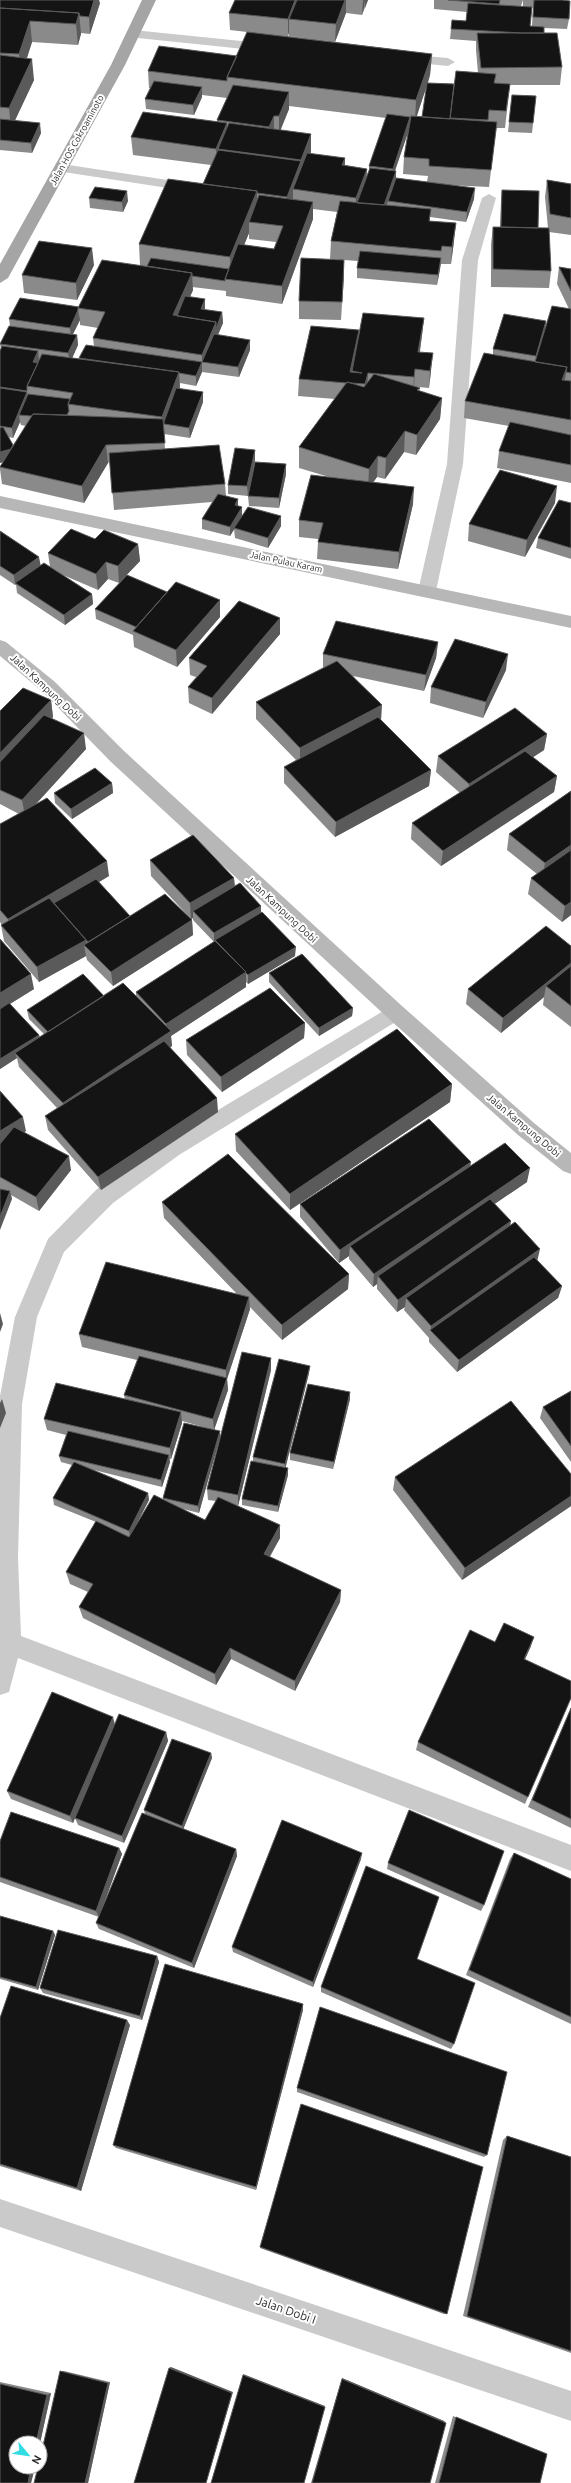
<svg xmlns="http://www.w3.org/2000/svg" width="571" height="2483" font-family="Ubuntu,sans-serif">
<style>
.lines{fill:none;stroke-linecap:round;stroke-linejoin:round}
.lane{fill:#cacaca;fill-rule:evenodd}
.street{fill:#cacaca;fill-rule:evenodd}
.secondary{fill:#b7b7b7;fill-rule:evenodd}
.primary{fill:#a5a5a5;fill-rule:evenodd}
.wall{fill:#8a8a8a;fill-rule:evenodd}
.shaded-wall{fill:#5a5a5a}
.building{fill:#141414;stroke:#5a5a5a}
.labels{text-anchor:middle;stroke-width:4;stroke-linejoin:round;paint-order:stroke}
.far-street-label{font-size:9px;fill:#2d2d2d;stroke:#fff}
.street-label{font-size:10px;fill:#2d2d2d;stroke:#fff}
.near-street-label{font-size:12px;fill:#2d2d2d;stroke:#fff}
</style>
<rect width="100%" height="100%" fill="#fff"/>
<g class="lines">
<path class="lane" d="M62,164L194,184L201,188L194,192L57,171L55,168L57,165Z
M489,194L496,198L478,260L463,464L436,591L433,595L427,597L421,595L418,591L447,464L462,260L482,198Z"/>
<path class="street" d="M133,30L272,44L279,48L272,52L128,37L126,34L128,31Z
M402,54L448,58L455,62L448,66L397,61L395,58L397,55Z
M395,1004L402,1006L405,1012L402,1018L179,1155L113,1203L64,1252L37,1317L22,1404L18,1558L21,1636L571,1845V1871L18,1658L9,1692L0,1695V1396L15,1317L48,1239L97,1189L163,1143Z
M0,2199L571,2391V2421L0,2227Z"/>
<path class="secondary" d="M0,496L571,616V628L0,508Z
M0,640L6,642L55,682L124,751L402,1006L534,1123L571,1153V1174L563,1171L518,1135L388,1018L110,761L43,692L0,656Z"/>
<path class="primary" d="M142,0H156L125,65L8,278L0,283V264L111,65Z"/>
</g>
<path class="wall" d="M0,0L100,3L90,34L81,33L78,45L32,42L27,58L34,80L15,120L41,133L32,153L0,150Z
M235,0H368L362,15L346,13L335,42L289,36V32L288,36L432,54L430,75L428,83L454,84L478,73L476,50V41L450,39L451,29L466,21L467,12L434,9V0H523L521,6H523V0H562L569,19L567,29L544,28V33L562,67L560,85H510L505,128H496L489,187L448,185L474,199L466,222L430,217V221L454,241L451,264H441L437,285L357,278V268L358,261L344,260L341,320L299,319V301L339,259H330L331,241L337,212L313,209V219L282,304L226,296V291L192,287L193,290L190,297L205,299V310L222,312L223,323L218,335L250,350L239,377L202,372L196,386L180,383V389L203,392V402L190,438L164,434L165,449L225,484L226,496L238,506L242,507V517L281,516V526L268,548L235,538L234,529L230,536L202,529V519L212,502L114,510L110,462L108,463L84,503L2,484L0,469V466L3,462L0,463V351L1,349L0,344L10,326L9,319L79,307L140,265L139,244L203,184L211,165L133,155L131,137L217,122V120L227,98L202,95V97L194,115L146,109L145,99L150,88H149L148,71L237,56L247,32L230,30L229,13ZM532,7L533,8L532,26H530ZM426,89L422,117H416L422,100ZM289,106L386,118L369,166V171L366,176L367,169L345,165V158L310,154L311,152L280,130L289,109ZM408,132L404,157L403,174L428,176L427,182L396,180L395,171ZM249,233V239L276,242L274,249L244,245ZM80,320V325L98,328L93,338L94,346L79,359L72,358L78,345L77,335L73,334ZM20,422L21,425L26,426L13,445L8,437L13,438Z
M512,95L536,96L532,133L508,132Z
M547,180L571,184V235L549,232L551,271L549,288L491,287V244L493,227H500L501,200L502,190L538,228H548L545,197Z
M89,198L128,201L123,212L90,208Z
M94,265L77,300L24,293L22,275Z
M559,267L571,269V483L497,468L499,451L509,426L464,418L465,401L493,354V349L546,321L545,330L569,309L557,284Z
M424,318L420,352L431,371L429,388L418,387L420,388L419,391L442,398L440,419L416,455L404,452L385,479L377,477L373,482L413,504L398,569L317,559L318,542V539L299,537V520L329,477L299,468V447L335,399L298,396L299,379L359,330L358,338Z
M255,460L248,496L228,494V485Z
M286,474L279,508L249,506L248,496Z
M555,503L525,557L468,541L469,524Z
M571,503V559L536,548L538,538Z
M0,531L40,565L50,567L48,553L95,539L138,544L140,561L119,583L108,579L98,590L63,575L92,594L93,604L65,625L17,593L16,584L15,585L0,575Z
M167,592L220,617L177,667L134,647L133,635L96,619L95,609Z
M280,618V634L212,714L189,703L188,687L196,677L190,675L189,658Z
M438,642L436,658L424,691L353,676L381,721L431,770L429,786L335,837L284,783V767L296,760L256,719V702L323,668V654Z
M506,670L483,718L430,703L431,687Z
M51,700L53,717L52,718L86,749L36,804L109,876L99,882L130,916L192,920L193,935L113,986L87,960L86,956L39,982L4,941L1,925H2L0,922V824L19,814L0,804V711Z
M547,734L544,750L533,757L557,776L554,792L441,866L411,839L412,823L460,793L436,772L438,756Z
M112,783L113,793L72,819L55,803L54,793Z
M571,791V915L562,922L528,894L531,878L537,874L507,850L509,834Z
M150,860L234,878L235,886L261,906V912L295,956L248,984L246,982V987L171,1036L172,1046L170,1048L218,1112L101,1190L48,1130L45,1116L57,1108L19,1067L17,1058L0,1069V939L34,989L10,1004L39,1035L40,1037L44,1034L29,1019L27,1010L104,996H136V992L214,942L193,920V918L191,919L151,876Z
M571,946V1027L543,1005L544,997L501,1033L466,1004L468,989Z
M269,973L353,1008L352,1016L319,1036L269,982Z
M305,1023L304,1038L222,1092L187,1055L186,1040Z
M452,1084L450,1102L290,1210L236,1151L235,1134Z
M0,1091L26,1131L24,1132L71,1170L39,1211L11,1195L12,1199L0,1189Z
M471,1166L527,1182L494,1204L511,1221L510,1226L538,1261L562,1286L558,1298L457,1372L429,1342V1338L404,1310L405,1307L397,1312L377,1289V1284L373,1287L349,1259V1256L339,1263L300,1217V1204Z
M162,1202L349,1274L348,1289L282,1340L249,1306L250,1309L227,1379L228,1390L214,1430L182,1421V1423L171,1459H169L170,1462L162,1487L94,1470L148,1493L149,1500L133,1530L163,1499V1498L220,1431L199,1513L183,1509L205,1520L216,1501L208,1500L207,1489L271,1370L238,1506L280,1538L270,1557L341,1590L340,1602L295,1691L231,1659L216,1685L83,1618L79,1607L88,1592L70,1584L66,1572L96,1522L54,1505L53,1498L72,1465L61,1462L59,1456L66,1435L47,1430L44,1419L125,1399L124,1395L137,1360L82,1347L79,1334L237,1294L164,1218Z
M309,1373L285,1468L288,1475L278,1512L242,1505V1499L253,1461V1457Z
M571,1391V1462L540,1418L543,1407Z
M350,1399L333,1469L290,1460V1453Z
M571,1474V1506L462,1580L393,1490L395,1477Z
M495,1642L531,1646L525,1659L528,1797L525,1804L416,1750L418,1742Z
M571,1708V1828L528,1807Z
M115,1724L166,1732L168,1741L124,1843L78,1825L75,1818L73,1823L11,1799L7,1791Z
M211,1753L212,1758L183,1829L236,1849L237,1856L194,1968L99,1929L96,1923L145,1814L144,1810Z
M0,1841L119,1848L122,1854L99,1917L0,1882Z
M514,1853L571,1879V2024L466,1975L510,1859Z
M361,1859L313,1987L233,1952L232,1947Z
M388,1863L484,1905L481,1911L387,1869Z
M0,1916L53,1931L55,1935L38,1990L0,1979Z
M157,1956L159,1962L142,2020L43,1993L40,1988Z
M417,1959L454,2044L451,2049L321,1992V1987Z
M303,2004V2010L256,2190L116,2148L113,2145Z
M0,2018L130,2025L81,2191L0,2166Z
M297,2088L487,2155L484,2157L297,2092Z
M507,2136L571,2157V2353L463,2316L503,2140Z
M260,2247L447,2314H444L260,2248Z
M60,2371H64L110,2382L88,2483Z
M342,2378L444,2421L430,2483H311Z
M0,2382L51,2393L40,2443L16,2467H35L31,2483H0Z
M453,2416L547,2454L540,2483H435Z"/>
<path class="shaded-wall" d="M94,0H99L100,3L90,34L89,17Z
M295,0H301L289,19V32L288,36V19Z
M345,0H346V13L335,42L336,24Z
M363,0H365L364,8L362,15Z
M365,0H368L365,8Z
M79,13L81,34L78,45L76,24Z
M30,21L32,42L21,76L19,54Z
M432,54L430,75L415,122L416,100Z
M32,59L34,80L11,129L9,108Z
M202,87V97L194,115L193,105Z
M289,92V109L279,134V116Z
M274,116V133L269,144V127Z
M410,117V127L392,179L393,169Z
M40,123L41,133L32,153L31,143Z
M227,123L228,140L218,149V162L217,166L216,149Z
M311,134V152L301,177V160Z
M345,158V176L342,165Z
M301,161V179L293,189V199L287,214V197Z
M367,169L366,186L355,215L356,198Z
M396,171V181L388,201L387,204L383,217V207Z
M475,188L474,199L466,222L467,212Z
M127,191L128,201L123,212L122,202Z
M257,191V212L249,222V233L231,277L230,257Z
M313,202V219L282,304V286Z
M456,223L454,241L451,264L452,247Z
M442,246L440,269L437,285L438,275L441,258Z
M92,248L94,265L77,300L76,283Z
M344,260V277L341,320L342,302Z
M192,273L193,290L178,323L173,315Z
M205,299V309L201,319V309Z
M78,310L80,320L71,338L70,328Z
M222,312L223,323L216,339L202,362V372V355L216,322Z
M424,318L422,335L417,369L418,352Z
M546,321L545,331L535,366L536,356Z
M359,330L358,347L352,371V377L350,372Z
M77,335L78,345L70,363L68,353Z
M250,340V350L239,377L238,367Z
M38,351L39,361L34,372L33,362Z
M433,353L431,371L429,388L430,371Z
M202,362V372L196,386V376Z
M567,367L564,385L562,380Z
M415,369L414,387L413,394L414,377Z
M179,372L180,390L164,424L166,460L164,424H163L162,417Z
M368,373L367,390L364,402L365,384Z
M27,392L28,402L19,415L20,422L13,438L12,428Z
M203,392V402L190,438L189,428Z
M442,398L440,419L416,455L417,435Z
M405,431L404,452L385,479L386,458Z
M106,445L108,463L84,503L82,486Z
M15,448L16,458L0,463V452Z
M255,450V460L248,496L247,486Z
M378,456L377,477L368,490L369,469Z
M286,464V474L279,508V498Z
M557,486L555,503L525,557L527,540Z
M414,487L413,504L398,569L399,552Z
M238,499V509L235,505Z
M242,507V517L230,536V527Z
M281,516V526L268,548V538Z
M138,544L140,561L119,583L118,566Z
M39,557L41,567L15,583L16,584L15,585L14,575Z
M106,562L108,579L98,590L96,574Z
M92,594L93,604L65,625L64,615Z
M220,600V617L177,667L176,650Z
M280,618V634L212,714V698Z
M438,642L436,658L424,691L426,675Z
M508,654L506,670L483,718L486,702Z
M51,700L53,717L0,772V753Z
M382,705L381,722L300,764V748Z
M84,733L86,749L25,816L22,800Z
M547,734L544,750L468,800L469,784Z
M431,770L429,786L335,837L336,822Z
M557,776L554,792L441,866L443,851Z
M112,783L113,793L72,819L71,809Z
M571,845V858L542,879L545,863Z
M107,861L109,876L11,934L8,919Z
M234,878L235,893L193,911V918L191,919L190,903Z
M571,902V915L562,922L565,906Z
M261,906V915L215,940V942H214V933Z
M192,920L193,935L113,986L111,972Z
M86,940L88,948L84,945L86,956L39,982L37,967Z
M296,947L295,956L248,984V975Z
M571,963V975L546,986L544,997L501,1033L503,1018Z
M246,972V987L171,1036L172,1046L65,1117L63,1103L167,1034L166,1024Z
M31,974L34,989L0,1010V993Z
M353,1008L352,1016L319,1036V1028Z
M305,1023L304,1038L222,1092L221,1077Z
M39,1035L41,1043L15,1053L17,1058L0,1069V1059Z
M452,1084L450,1102L290,1210V1194Z
M217,1098L218,1112L101,1190L98,1177Z
M23,1117L26,1131L0,1147V1131Z
M69,1156L71,1170L39,1211L36,1197Z
M471,1162L469,1176L350,1246L349,1256L339,1263L340,1250Z
M530,1168L527,1182L382,1281L378,1276L377,1284L373,1287L374,1274Z
M10,1191L12,1199L0,1230V1217Z
M511,1221L508,1234L406,1298L405,1307L397,1312L398,1300Z
M540,1249L537,1262L431,1330V1326Z
M349,1274L348,1289L282,1340V1325Z
M562,1286L558,1298L457,1372L459,1360Z
M249,1297L250,1309L227,1379L228,1390L214,1430L213,1419L226,1381V1370Z
M0,1313L3,1324L0,1332Z
M271,1358V1370L238,1506V1495Z
M310,1366L309,1373L285,1470V1464Z
M350,1392V1399L333,1469L334,1462Z
M2,1399L6,1413L0,1428V1403Z
M181,1412L182,1423L171,1459L170,1448Z
M220,1431V1438L199,1513L198,1506Z
M169,1455L170,1462L162,1487L161,1480Z
M288,1468V1475L278,1512V1506Z
M148,1493L149,1500L130,1537L129,1531Z
M571,1496V1506L462,1580L465,1568Z
M280,1525V1538L264,1566V1554Z
M341,1590L340,1602L295,1691V1681Z
M534,1637L531,1646L521,1668L524,1659Z
M230,1648L231,1659L216,1685L215,1674Z
M113,1717L115,1725L73,1823L70,1816Z
M166,1732L168,1741L124,1843L122,1836Z
M211,1753L212,1758L183,1830L182,1826Z
M119,1848L122,1854L99,1917L96,1911Z
M236,1849L237,1856L194,1968L192,1963Z
M362,1853L361,1859L313,1987V1982Z
M53,1931L55,1935L38,1990L36,1987Z
M157,1956L159,1962L142,2020L140,2016Z
M303,2004V2010L256,2190V2187Z
M127,2020L130,2025L81,2191L77,2188Z
M171,2367L233,2392L206,2483L169,2368Z
M243,2374L325,2406V2407L243,2375Z
M342,2378L444,2421L446,2423L342,2379Z
M110,2382L88,2483H85L108,2383Z
M51,2393L40,2443H36L47,2395Z
M31,2467H35L31,2483H28Z"/>
<path class="building" d="M0,0H94L89,17L80,16L79,13L0,8Z
M235,0H295L288,19L229,13Z
M297,0H345L336,24L289,19Z
M448,0H500L499,4Z
M534,0H562L570,1L569,19L533,17Z
M468,3L532,7L530,26L544,27V33H522L451,29L452,20L466,21Z
M0,8L79,13L76,24L30,21L19,54L0,53Z
M247,32L432,54L416,100L227,77Z
M477,33H557L562,67L481,68Z
M159,46L237,56L227,77V81L148,71Z
M0,55L32,59L9,108L0,107Z
M456,71L496,74L494,83L510,84L506,111L489,110L488,120L450,118Z
M154,81L202,87L193,105L145,99Z
M427,83L454,84L450,119L422,117Z
M233,85L289,92L279,116H274L269,127L217,120Z
M512,95L536,96L533,123L509,122Z
M143,112L227,123L216,149L131,137Z
M387,114L410,117L393,169L369,166Z
M411,116L497,122L491,170L429,166V159L404,157Z
M0,119L40,123L31,143L0,140Z
M229,123L311,134L301,160L218,149Z
M218,150L301,161L287,197L257,193V191L203,184Z
M307,153L345,158L342,165L367,169L356,198L293,189Z
M370,168L396,171L384,205L357,203Z
M396,178L475,188L467,212L388,201Z
M168,179L257,191L230,257L139,244Z
M547,180L571,184V218L550,214Z
M95,187L127,191L122,202L89,198Z
M502,190L539,191L538,228L501,227Z
M259,195L313,202L282,286L225,279L238,244L274,249L283,226L249,222Z
M340,201L431,209L429,221L456,223L452,247L442,246L441,251L331,241Z
M493,227L549,228L551,271L493,269Z
M39,241L92,248L76,283L22,275Z
M360,251L441,258L438,275L357,268Z
M151,258L229,269L225,279V281L192,276V273L147,266Z
M301,258L344,260L342,302L299,301Z
M102,260L192,273L173,315L216,322L202,355L93,338L105,312L78,308Z
M559,267L571,269V291Z
M185,296L205,299L201,309L222,312L216,329V322L177,316Z
M20,298L79,307L78,308V310L70,328L9,319Z
M552,306L571,309V373L566,372L567,367L535,362Z
M363,313L424,318L418,352L433,353L430,371L415,369L414,377L368,373L365,384L351,383L347,382V383L299,379L311,326L359,330L350,372L362,373L352,371Z
M504,314L546,321L536,356L493,349Z
M9,326L77,335L68,353L0,344Z
M214,334L250,340L238,367L202,362Z
M86,345L202,362L196,376L179,373V372L79,358Z
M2,346L38,351L33,362L38,363L27,386V391L0,387V351Z
M484,353L567,367L562,380L571,381V420L465,401Z
M42,354L179,372L162,417L68,404L73,393L27,386Z
M374,374L420,388L417,390L442,398L417,435L405,431L386,458L378,456L369,469L299,447L347,382L364,387Z
M0,388L27,392L12,428L0,426Z
M176,388L203,392L189,428L164,424V422Z
M28,394L70,399L68,404L69,411L67,415L33,414L31,416L19,415Z
M33,414L163,419L165,443L106,445L82,486L0,467Z
M510,422L571,435V465L499,451Z
M3,427L13,445L11,449L0,452V428Z
M219,445L225,484L112,493L109,453Z
M235,448L255,450L247,486L228,485Z
M255,462L286,464L279,498L248,496Z
M500,470L557,486L527,540L469,524Z
M311,475L414,487L399,552L318,542L323,523L299,520Z
M218,494L238,499L235,505L242,507L230,527L202,519Z
M559,500L571,503V548L538,538Z
M248,507L281,516L268,538L234,528Z
M71,529L95,539L104,530L138,544L118,566L106,562L96,574L48,553Z
M0,531L39,557L14,575L0,566Z
M44,563L92,594L64,615L15,583Z
M127,575L167,592L136,627L95,609Z
M176,582L220,600L176,650L133,631Z
M239,601L280,618L212,698L188,687L207,666L189,658Z
M336,621L438,642L426,675L323,654Z
M455,639L508,654L486,702L431,687Z
M337,661L382,705L300,748L256,702Z
M23,688L51,700L0,753V711Z
M515,708L547,734L469,784L438,756Z
M44,715L84,733L22,800L0,790V762Z
M378,717L431,770L336,822L284,767Z
M525,751L557,776L443,851L412,823Z
M95,768L112,783L71,809L54,793Z
M571,791V845L545,863L509,834Z
M47,798L107,861L8,919L0,910V824Z
M193,835L234,878L190,903L150,860Z
M571,850V902L565,906L531,878Z
M96,879L130,916L88,942L54,903Z
M240,883L261,906L214,933L193,911Z
M165,894L192,920L111,972L84,945Z
M49,898L86,940L37,967L1,925Z
M262,912L296,947L248,975L245,972H246L215,940Z
M546,926L571,946V963L503,1018L468,989Z
M0,939L31,974L0,993Z
M215,941L246,972L166,1024L136,992Z
M302,954L353,1008L319,1028L269,973Z
M571,966V1006L546,986Z
M83,974L104,996L48,1032L27,1010Z
M123,983L171,1031L63,1103L15,1053Z
M270,988L305,1023L221,1077L186,1040Z
M9,1003L39,1035L0,1059V1009Z
M397,1029L452,1084L290,1194L235,1134Z
M164,1041L217,1098L98,1177L45,1116Z
M0,1091L23,1117L0,1131Z
M429,1119L471,1162L340,1250L300,1204Z
M14,1127L69,1156L36,1197L0,1177V1144Z
M505,1143L530,1168L374,1274L350,1246Z
M228,1154L349,1274L282,1325L162,1202Z
M0,1189L10,1191L0,1217Z
M490,1199L511,1221L398,1300L378,1276Z
M515,1222L540,1249L431,1326L406,1298Z
M534,1257L562,1286L459,1360L430,1330Z
M106,1262L249,1297L226,1370L79,1334Z
M242,1352L271,1358L238,1495L207,1489Z
M139,1356L227,1378L213,1419L124,1395Z
M279,1359L310,1366L285,1464L253,1457Z
M56,1383L181,1412L170,1448L44,1419Z
M308,1384L350,1392L334,1462L290,1453Z
M571,1391V1446L543,1407Z
M511,1401L571,1474V1496L465,1568L395,1477Z
M184,1423L220,1431L198,1506L163,1498Z
M68,1431L169,1455L161,1480L59,1456Z
M251,1461L288,1468L278,1506L242,1499Z
M74,1462L148,1493L129,1531L53,1498Z
M154,1495L205,1520L218,1497L280,1525L264,1554L341,1590L295,1681L230,1648L215,1674L79,1607L93,1584L66,1572L96,1521L129,1537Z
M504,1623L534,1637L524,1659L571,1681V1698L528,1797L418,1742L470,1630L495,1642Z
M52,1692L113,1717L70,1816L7,1791Z
M571,1708V1819L532,1800Z
M119,1714L166,1732L122,1836L75,1818Z
M172,1739L211,1753L182,1826L144,1810Z
M409,1810L504,1851L484,1905L388,1863Z
M11,1812L119,1848L96,1911L0,1877V1841Z
M142,1813L236,1849L192,1963L96,1923Z
M282,1820L362,1853L313,1982L232,1947Z
M514,1853L571,1879V2017L469,1970Z
M366,1866L439,1897L417,1959L475,1983L454,2044L321,1987Z
M0,1916L53,1931L36,1987L0,1977Z
M58,1930L157,1956L140,2016L40,1988Z
M165,1964L303,2004L256,2187L113,2145Z
M11,1986L127,2020L77,2188L0,2164V2018Z
M320,2007L507,2072L487,2155L297,2088Z
M301,2104L483,2167L447,2314L260,2247Z
M507,2136L571,2157V2351L467,2316Z
M169,2368L232,2393L206,2483H134Z
M60,2371L108,2383L85,2483H34L38,2467H40V2459Z
M243,2375L325,2407L304,2483H211Z
M342,2379L446,2423L430,2483H312Z
M0,2384L47,2395L36,2443H16V2467H31L28,2483H0Z
M456,2417L547,2454L540,2483H439Z"/>
<g class="labels">
<g class="far-street-label">
<text transform="translate(77 140) rotate(-61)" y="3">Jalan HOS Cokroaminoto</text>
<text transform="translate(286 562) rotate(12)" y="3">Jalan Pulau Karam</text>
</g>
<g class="street-label">
<text transform="translate(46 687) rotate(43)" y="4">Jalan Kampung Dobi</text>
<text transform="translate(282 909) rotate(43)" y="4">Jalan Kampung Dobi</text>
<text transform="translate(524 1125) rotate(40)" y="4">Jalan Kampung Dobi</text>
</g>
<g class="near-street-label">
<text transform="translate(286 2310) rotate(19)" y="4">Jalan Dobi I</text>
</g>
</g>
<g transform="translate(28 2455) rotate(119)"><circle r="19" fill="#ffffff" stroke="#ababab"/>
<path d="M0-3L7 15L0 10L-7 15Z" fill="#31dce2"/>
<text y="-6" font-size="11" font-weight="bold" text-anchor="middle" fill="#2d2d2d">N</text>
</g>
</svg>
